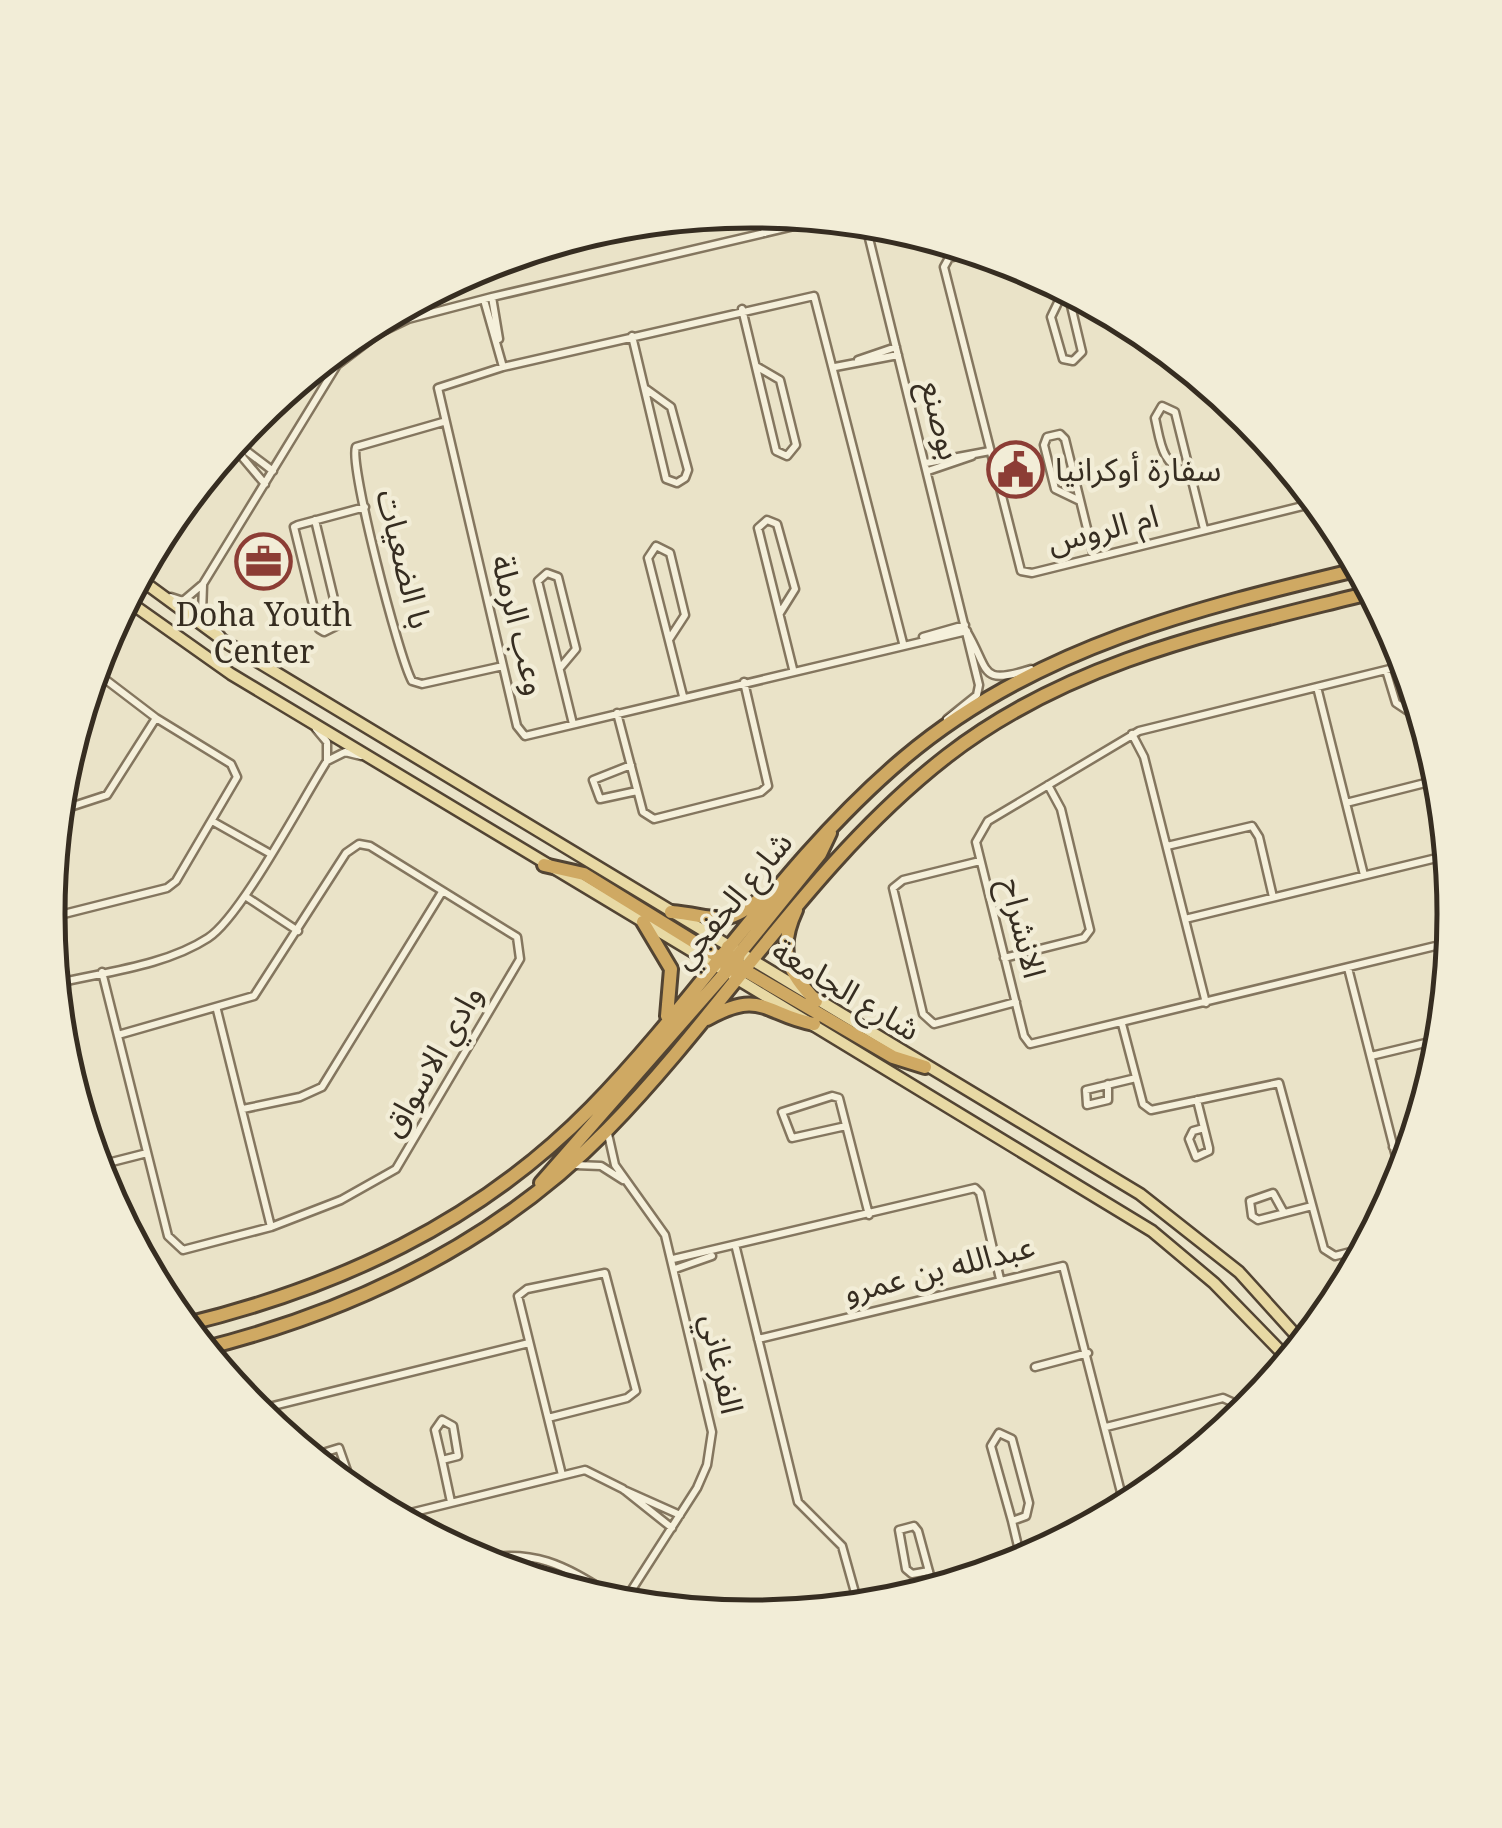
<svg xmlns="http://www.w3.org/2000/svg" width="1502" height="1828" font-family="'Noto Serif','Noto Sans Arabic',serif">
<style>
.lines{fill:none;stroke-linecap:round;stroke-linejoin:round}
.street-casing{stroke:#84765f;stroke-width:11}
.primary-casing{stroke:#524433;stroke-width:15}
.highway-casing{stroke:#524433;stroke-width:18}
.street{stroke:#f5f0db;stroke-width:6}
.primary{stroke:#e8d9a4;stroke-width:10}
.highway{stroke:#cfa963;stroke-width:12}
.labels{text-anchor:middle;stroke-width:9;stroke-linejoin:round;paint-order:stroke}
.street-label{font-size:32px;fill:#362d21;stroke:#f2edd7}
.poi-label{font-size:32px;fill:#362d21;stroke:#f2edd7;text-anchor:start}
.rim{fill:none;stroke:#362d21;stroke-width:5}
</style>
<rect width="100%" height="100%" fill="#eae3c8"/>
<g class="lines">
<defs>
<path id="street" d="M760,211L765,233
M865,222L979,685L977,695L947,719
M977,251L949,258L944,267L1021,571L1032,573L1319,502
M1065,288L1051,317L1063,359L1073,361L1082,352L1067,289
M492,297L499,339
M484,300L503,367
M742,309L776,451L787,456L796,445L780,380L756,366
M632,336L666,479L677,483L685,478L688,470L671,407L646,389
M858,360L896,347
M835,367L898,355
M443,422L356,447C349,465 399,658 412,681L422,684L503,666
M235,439L243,458L265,484
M240,446L273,471
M926,463L990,451
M928,471L972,456
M1189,475C1161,463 1161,445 1155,418L1162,406L1175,412L1204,529
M1080,501L1055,489L1044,445L1047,437L1060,434L1065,439L1094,557
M179,507L193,503L194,489
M315,520L340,624L324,632L319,629L294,527L298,525L365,507
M203,585L202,614L221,635
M171,597L183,601L203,584L337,365L379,333L408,319L492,297L828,218
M780,613L795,589L777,524L767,520L758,528L793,669
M967,632C990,671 979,686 1031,669
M923,637L965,625
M670,638L685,615L670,553L656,546L648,558L683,696
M903,643L814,296L503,367L438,388L517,726L525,736L967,631
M560,668L576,649L558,577L547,573L538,581L573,724
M1408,668L1402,666L1139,731L988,821L976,842L1024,1036L1030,1044L1452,942
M1386,670L1396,703L1411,713L1418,705L1413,685
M1317,687L1364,875
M617,713L643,812L654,819L761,792L768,786L744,682
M316,729L327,742V761
M1132,734L1144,757L1206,1003
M631,765L593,780L600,799L637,791
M1435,781L1446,824
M1346,803L1441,779
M58,811L107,795L156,718
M212,821L269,853
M1167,846L1252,826L1259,837L1273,897
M980,861L903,880L893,888L923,1014L934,1024L1016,1002
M245,896L298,931
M48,918L167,888L176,881L237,777L231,764L156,718L93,670
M1185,919L1449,855
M1004,958L1084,938L1090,930L1061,809L1048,785
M1348,968L1402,1180
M102,972L168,1236L183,1250L271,1227L341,1200L396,1169L520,959L517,937L370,846L359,844L346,853L254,996L118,1035
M54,984C104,972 165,966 208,938C241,917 302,800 327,761L345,752L361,756
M217,1010L271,1227
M1122,1024L1143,1104L1151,1110L1279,1083L1324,1249L1335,1256L1366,1248
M1371,1056L1442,1039
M1108,1084V1100L1087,1105L1086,1090L1136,1078
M1197,1100L1209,1148V1151L1196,1157L1189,1139L1193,1131L1204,1128
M243,1109L300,1097L322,1087L442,892
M846,1126L792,1138L782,1112L832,1096L839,1098L869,1215
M608,1134L615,1165L665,1235L712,1432L707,1465L697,1488L622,1605
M1393,1147L1413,1142
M575,1165L601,1166L623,1180
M96,1166L147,1153
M1284,1213L1273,1193L1250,1201L1252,1216L1258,1220L1312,1206
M736,1248L798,1502L842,1546L859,1607
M673,1259L975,1188L980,1193L1000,1279
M675,1269L712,1256
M758,1339L1063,1266L1125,1508
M1035,1367L1088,1353
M253,1411L529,1343
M548,1418L627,1398L636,1391L605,1273L527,1289L518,1296L562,1475
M442,1420L453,1426L458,1456L442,1460L435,1430Z
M1106,1427L1223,1398L1234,1403L1239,1420
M999,1433L1012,1439L1029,1503L1026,1516L1012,1521L991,1446Z
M442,1460L451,1502
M327,1471L326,1452L339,1448L351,1482L342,1484
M624,1490L680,1515
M394,1517L585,1470L623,1489L672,1528
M1012,1521L1022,1563
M474,1560C542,1545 573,1572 628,1605
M486,1565C532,1554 568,1578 605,1601
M929,1571L912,1574L906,1569L899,1530L914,1526L918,1531L934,1590"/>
<path id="primary" d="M137,577L227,643L1140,1194L1239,1272L1304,1344
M125,599L231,674L720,968
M734,977L1152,1231L1214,1283L1290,1361"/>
<path id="highway" d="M544,865L584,874L725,961
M796,910C777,951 787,970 816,1001
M671,912C714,915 721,930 760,899
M643,922L671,969L667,1016
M739,967L893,1057L925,1067
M735,971L739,954L820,854L830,833
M707,1019C762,988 765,1015 814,1024
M541,1183L726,972L728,947
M183,1325C337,1288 478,1223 591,1108C701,996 783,860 904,758C1035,647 1197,608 1360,569
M202,1349C354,1311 497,1242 608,1129C726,1008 812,861 947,756C1072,659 1223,630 1373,592"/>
</defs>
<use href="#street" class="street-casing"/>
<use href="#primary" class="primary-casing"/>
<use href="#highway" class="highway-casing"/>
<use href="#street" class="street"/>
<use href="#primary" class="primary"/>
<use href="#highway" class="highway"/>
</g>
<defs>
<symbol id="civic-ring" viewBox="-11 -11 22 22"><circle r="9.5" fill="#f2edd7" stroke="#8c3d35" stroke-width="1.5"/><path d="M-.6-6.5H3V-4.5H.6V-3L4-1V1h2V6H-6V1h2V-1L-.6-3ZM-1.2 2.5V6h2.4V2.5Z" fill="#8c3d35"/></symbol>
<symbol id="office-ring" viewBox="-11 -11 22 22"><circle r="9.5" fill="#f2edd7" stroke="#8c3d35" stroke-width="1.5"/><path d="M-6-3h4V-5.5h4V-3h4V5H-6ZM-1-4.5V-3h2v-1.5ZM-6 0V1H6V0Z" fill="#8c3d35"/></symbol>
</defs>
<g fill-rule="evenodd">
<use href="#civic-ring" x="984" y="438" width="63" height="63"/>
<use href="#office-ring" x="232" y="530" width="63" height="63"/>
</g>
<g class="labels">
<g class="street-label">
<text transform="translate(941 420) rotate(76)" y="11">بوصنع</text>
<text transform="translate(1103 529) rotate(-14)" y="11">ام الروس</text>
<text transform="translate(404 559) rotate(76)" y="11">با الضعيات</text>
<text transform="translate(519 625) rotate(76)" y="11">وعب الرملة</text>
<text transform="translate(732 900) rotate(-50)" y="11">شارع الخفجي</text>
<text transform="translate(1023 928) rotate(76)" y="11">الانشراح</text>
<text transform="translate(846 990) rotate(31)" y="11">شارع الجامعة</text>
<text transform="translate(432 1061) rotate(-60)" y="11">وادي الاسواق</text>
<text transform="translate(939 1269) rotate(-14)" y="11">عبدالله بن عمرو</text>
<text transform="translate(722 1364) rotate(78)" y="11">الفرغاني</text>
</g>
<g class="poi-label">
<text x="1055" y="481">سفارة أوكرانيا</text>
<text x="264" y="626" text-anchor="middle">Doha Youth<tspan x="264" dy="37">Center</tspan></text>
</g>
</g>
<path d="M0 0H1502V1828H0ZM65 914a686 686 0 1 1 1372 0a686 686 0 1 1-1372 0Z" fill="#f2edd7" fill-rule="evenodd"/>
<path class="rim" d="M65 914a686 686 0 1 1 1372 0a686 686 0 1 1-1372 0Z"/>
</svg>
